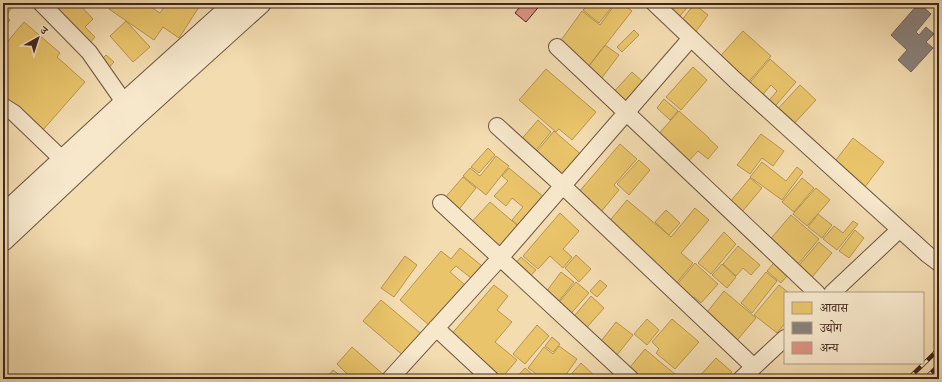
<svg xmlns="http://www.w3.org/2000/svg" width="942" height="382" font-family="Vollkorn,'Noto Serif Devanagari',serif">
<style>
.homes{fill:#e9c46a;stroke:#b69552}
.industry{fill:#8a817c;stroke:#74665f}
.building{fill:#de9385;stroke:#40271a}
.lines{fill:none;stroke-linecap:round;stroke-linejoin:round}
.minor-casing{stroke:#6d5440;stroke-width:18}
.tertiary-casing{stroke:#6d5440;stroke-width:22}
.minor{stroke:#f7e8cc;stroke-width:16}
.tertiary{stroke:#f7e8cc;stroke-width:20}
.rail-casing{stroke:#40271a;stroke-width:4.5}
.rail{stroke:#f7e8cc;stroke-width:3;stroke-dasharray:9;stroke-linecap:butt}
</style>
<rect width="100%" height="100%" fill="#f3dcb0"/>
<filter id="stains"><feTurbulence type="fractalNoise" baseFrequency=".005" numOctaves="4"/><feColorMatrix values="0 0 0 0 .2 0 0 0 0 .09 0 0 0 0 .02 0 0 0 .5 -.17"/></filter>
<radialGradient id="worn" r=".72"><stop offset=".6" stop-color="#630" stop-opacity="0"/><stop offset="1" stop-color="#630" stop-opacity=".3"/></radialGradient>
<path class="homes" d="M3,3H7L12,7L6,16L10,20L3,29Z
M45,3H78L93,19L85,27L95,37L87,46Z
M113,3H149L148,5L160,13L167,3H199L197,6L199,7L179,38L163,27L154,40L109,9Z
M589,3H615L599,23L583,10Z
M616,3H621L632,11L585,71L559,43L582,11L600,25Z
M656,3H691L675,22Z
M694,4L708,15L692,37L679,24Z
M126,21L150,47L133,62L110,36Z
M24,22L60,53L57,57L85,82L42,131L3,102V47Z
M634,30L639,35L622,52L617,47Z
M743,31L771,56L745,86L716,61Z
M605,45L619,55L598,83L584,72Z
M106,55L114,62L105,72L98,63Z
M770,59L796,82L771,111L765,105L777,91L771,85L758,100L745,88Z
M693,67L707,80L681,110L666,97Z
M546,69L596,112L572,140L559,129L556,132L519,100Z
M632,72L645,84L623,109L610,96Z
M800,85L816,100L790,128L774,113Z
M664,99L678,111L670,120L657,108Z
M679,111L709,138V139L718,147L708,159L698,151L684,166L655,138Z
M538,120L551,132L532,155L519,142Z
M554,131L584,157L563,183L533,156Z
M761,134L784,151L773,166L762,158L750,174L737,165Z
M853,138L884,162L861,192L832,165Z
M620,144L637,159L614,185L619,190L600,213L578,193Z
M488,148L495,155L479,173L471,167Z
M496,156L509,166L486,195L463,176L470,168L480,176Z
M639,160L650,170L629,195L617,184Z
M762,162L786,181L797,167L803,172L782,200L750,177Z
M509,168L545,198L520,227L512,220L523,207L512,198L506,206L494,196L508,181L502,176Z
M463,177L476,188L456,213L443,200Z
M750,178L762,188L741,213L729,203Z
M802,178L814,188L794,212L782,202Z
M816,188L830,200L807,226L793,214Z
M627,200L671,237L695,208L709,220L681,253L693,263L674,286L607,224Z
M490,202L518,226L496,252L469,225Z
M666,210L680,223L669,235L655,222Z
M560,213L579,231L563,249L572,257L563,268L550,256L538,269L523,256Z
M818,214L832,225L822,238L808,227Z
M791,215L819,239L794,269L767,243Z
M853,221L858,224L837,250L823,239L834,226L843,233Z
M855,230L864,238L849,258L839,251Z
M724,232L736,244L711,274L698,263Z
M819,242L832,253L808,282L795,270Z
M738,246L760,265L751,275L743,268L736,276L723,264Z
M460,248L482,266L471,278L456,266L450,272L465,285L430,326L400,300L441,251L451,259Z
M576,255L591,269L579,282L565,268Z
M405,256L417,265L394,297L381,288Z
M521,257L536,270L527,280L513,266Z
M778,258L792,270L781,283L767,271Z
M695,263L718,284L701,303L694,297L691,302L675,287Z
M722,264L736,277L727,288L712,275Z
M561,272L574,282L558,302L546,292Z
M766,272L777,281L752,313L741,303Z
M600,280L607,286L597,297L590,291Z
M576,282L589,293L567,318L555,307Z
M494,285L508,296L497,310L512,322L495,342L517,360L501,379H495L449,337Z
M779,285L789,293H785V323L777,333L754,315Z
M724,291L756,318L733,345L704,316Z
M591,296L604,308L582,333L570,321Z
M381,300L425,337L406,358L363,321Z
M647,319L659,330L647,345L634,334Z
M672,319L699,342L675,369L656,353L659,349L652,342Z
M616,322L633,335L613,360L598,345Z
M537,325L549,336L525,364L513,354Z
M552,337L560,344L553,352L545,346Z
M559,346L577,359L563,379H543L528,368L544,347L553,354Z
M352,347L384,375L381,379H346L345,378L348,375L337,364Z
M645,349L659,361L681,379H634L626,372Z
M716,358L732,372L726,379H697Z
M581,363L598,379H567Z
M525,368L538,379H515Z
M333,370L345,379H326Z"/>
<path class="industry" d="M919,3L931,14L916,32L919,35L926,27L934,34L926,42L933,48L911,72L898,60L907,50L891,35Z"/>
<path class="building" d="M523,3H542L526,22L515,13Z"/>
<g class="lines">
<defs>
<path id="minor" d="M41,3L89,52L131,112
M654,3L735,80L927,254L939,263
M557,47L817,293
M3,106L14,113L63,160
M497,126L563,186L754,367
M441,203L631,379
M832,293L899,230
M436,328L491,379
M390,379L500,258L691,38
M741,379L785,338"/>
<path id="tertiary" d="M3,215L124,103L235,3
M3,241L135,117L261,3"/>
</defs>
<use href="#minor" class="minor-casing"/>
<use href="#tertiary" class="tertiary-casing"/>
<use href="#minor" class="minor"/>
<use href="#tertiary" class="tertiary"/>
<defs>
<path id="rail" d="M908,379L939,349
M925,379L939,365
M937,379L939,377"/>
</defs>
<use href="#rail" class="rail-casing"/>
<use href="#rail" class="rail"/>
</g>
<rect width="942" height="382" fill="none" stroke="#f3dcb0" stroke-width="16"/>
<rect x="4" y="4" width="934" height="374" fill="none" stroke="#40271a" stroke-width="2"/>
<rect x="8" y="8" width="926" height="366" fill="none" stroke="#40271a"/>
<rect x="784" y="292" width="140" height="72" fill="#f7e8cc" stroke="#ae9b85"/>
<rect x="792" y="302" width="20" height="12" fill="#e9c46a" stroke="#ae9b85"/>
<text x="820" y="312" font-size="12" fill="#40271a">आवास</text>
<rect x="792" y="322" width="20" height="12" fill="#8a817c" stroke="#ae9b85"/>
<text x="820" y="332" font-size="12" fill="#40271a">उद्योग</text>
<rect x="792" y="342" width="20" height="12" fill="#de9385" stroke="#ae9b85"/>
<text x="820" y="352" font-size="12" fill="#40271a">अन्य</text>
<g transform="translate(38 38) rotate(39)" stroke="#f7e8cc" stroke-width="3" paint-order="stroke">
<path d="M0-3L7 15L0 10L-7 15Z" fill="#40271a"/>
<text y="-6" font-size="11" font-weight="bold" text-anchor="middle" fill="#40271a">उ</text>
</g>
<rect width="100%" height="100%" filter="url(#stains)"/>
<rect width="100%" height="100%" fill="url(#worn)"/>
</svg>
